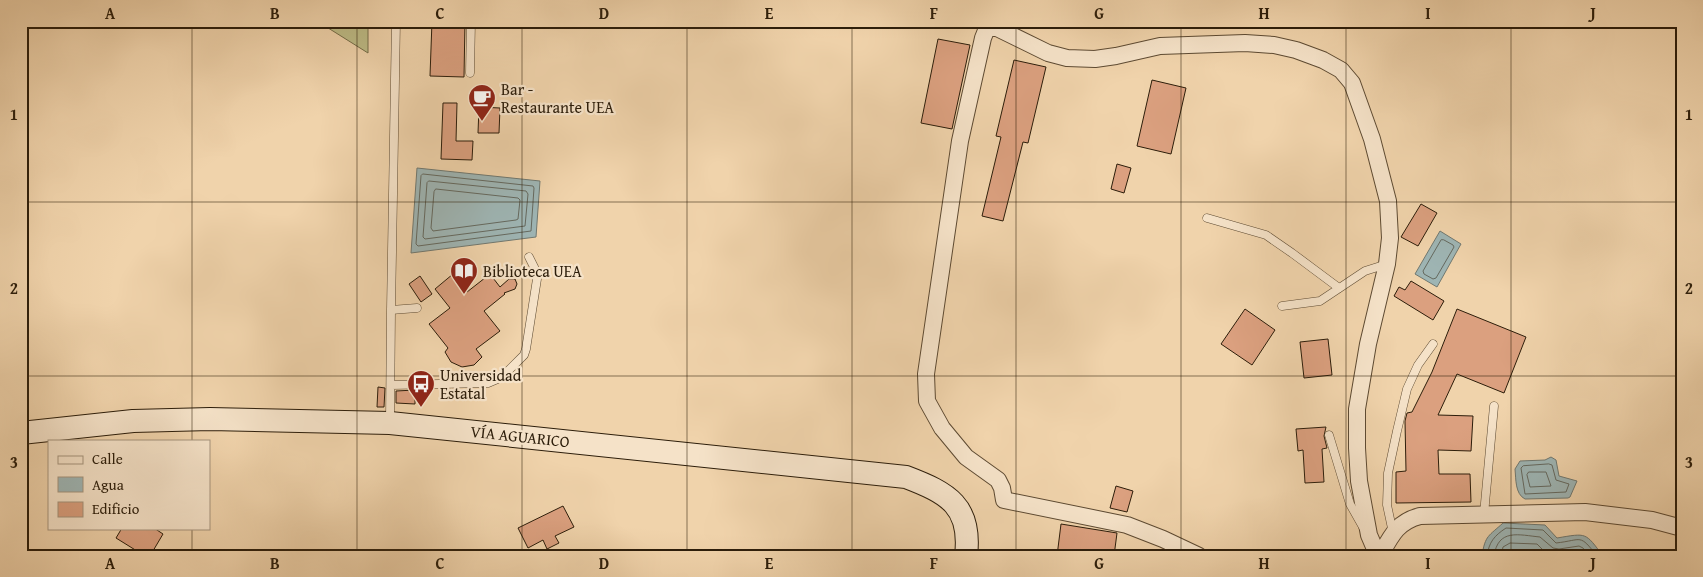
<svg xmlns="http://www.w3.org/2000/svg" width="1703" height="577" font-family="'Gentium Book Plus',serif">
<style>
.green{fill:#bdbb86;stroke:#746c48}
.water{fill:#9eb5b4;stroke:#707870}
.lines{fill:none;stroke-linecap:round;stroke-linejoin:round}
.shore{stroke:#65695f;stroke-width:1}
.building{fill:#dba07f;stroke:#2c1d0a}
.lane-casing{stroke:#5d4a32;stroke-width:9}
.street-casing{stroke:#5d4a32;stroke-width:18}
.secondary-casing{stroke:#2c1d0a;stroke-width:24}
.lane{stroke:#f5e2c8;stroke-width:8}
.street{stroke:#f5e2c8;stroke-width:16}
.secondary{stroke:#f5e2c8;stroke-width:22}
.grid{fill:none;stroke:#2c1d0a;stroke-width:1;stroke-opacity:0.55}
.labels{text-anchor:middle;stroke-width:4.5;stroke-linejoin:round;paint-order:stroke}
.poi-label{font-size:16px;fill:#2c1d0a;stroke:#f5e2c8;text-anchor:start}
.street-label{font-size:16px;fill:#2c1d0a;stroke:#f5e2c8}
.neatline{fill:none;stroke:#2c1d0a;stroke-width:2}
.grid-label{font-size:16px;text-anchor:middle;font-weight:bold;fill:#2c1d0a}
</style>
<rect width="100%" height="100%" fill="#f0d3ab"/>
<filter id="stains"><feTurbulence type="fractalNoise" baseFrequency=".004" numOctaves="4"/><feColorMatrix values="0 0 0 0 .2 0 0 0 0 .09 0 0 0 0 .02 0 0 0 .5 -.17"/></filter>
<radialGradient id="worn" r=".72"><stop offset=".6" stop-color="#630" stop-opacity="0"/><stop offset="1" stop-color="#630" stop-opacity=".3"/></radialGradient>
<path class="green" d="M317,21H368V53Z"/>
<path class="water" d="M417,168L540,181L536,237L411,253Z
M1440,231L1461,244L1437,287L1415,274Z
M1551,457L1556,460L1559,476L1577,481L1570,497L1568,498L1525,499C1515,494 1516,479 1515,469L1520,461L1545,460Z
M1503,523L1545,525L1557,538C1587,533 1585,532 1603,556H1482C1485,535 1489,536 1503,523Z"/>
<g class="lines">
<path class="shore" d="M423,174L533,186L534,188L531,231L418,246L416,244L421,176Z
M429,181L526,191L528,194L525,226L425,239L423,237L427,183Z
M436,189L518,198L520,200L518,219L516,220L433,231L431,228L434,192Z
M1444,240L1453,245L1454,247L1436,278L1433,279L1424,274L1423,271L1441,240Z
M1549,464L1552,465L1556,480L1569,484L1566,492L1525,494L1521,468L1523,466Z
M1529,472H1546L1551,486L1530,487L1527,475Z
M1487,556C1489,542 1494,536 1506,528L1543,530L1556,543C1583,540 1579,533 1597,556
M1494,556C1498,528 1519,535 1540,537L1553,548L1559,549L1579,546L1583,548L1589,556
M1501,556L1503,547L1510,543L1537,544L1546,553L1552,556"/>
</g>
<path class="building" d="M432,21H465L464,77L430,76Z
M938,39L970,45L952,129L921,123Z
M1014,60L1046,67L1028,143L1023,142L1003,221L982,216L1001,137L996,136Z
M1152,80L1186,88L1171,154L1137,146Z
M443,103H457L456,141H473L472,160L441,159Z
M479,107L500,108L499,133H478Z
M1117,164L1131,168L1124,193L1111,189Z
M1421,204L1437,213L1418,246L1401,237Z
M453,274L467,292L490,274L500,287L509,279H515L517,284L515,289L504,293L505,294L484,311L500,331L476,349L482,357L474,365L462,367L451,362L445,352L448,348L429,324L450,308L435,289Z
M420,276L432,294L421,302L409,284Z
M1411,281L1444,301L1433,320L1394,296L1399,287L1405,290Z
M1245,309L1275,330L1252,365L1221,344Z
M1457,309L1526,337L1504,393L1457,374L1438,415L1473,416L1471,451L1438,450L1439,474H1470L1471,502L1396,503V472L1406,471L1405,421L1407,413L1412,412L1432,372Z
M1328,339L1332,375L1304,378L1300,342Z
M378,387L385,388L384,407H377Z
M415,390V404L396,403V391Z
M1326,427L1324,436L1327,448L1322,449L1324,482L1305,483L1303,450L1298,451L1296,429Z
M1116,486L1133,491L1127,512L1110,508Z
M563,506L574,527L555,536L559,543L547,549L543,540L528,548L518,528Z
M1061,524L1117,533L1114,556H1057Z
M122,528H154L163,534L150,556H145L116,538Z"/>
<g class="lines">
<defs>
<path id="lane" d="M470,73L471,21
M1207,218L1266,235L1292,253L1339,288
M1282,306L1320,301L1365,271L1387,264
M391,310L417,308
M391,385L488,383L502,377L524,355L526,349L537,279L535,269L529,257
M390,422L391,310L396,21
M1329,435L1350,504L1363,527
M1484,514L1494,406
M1393,533L1387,505L1388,473L1397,431L1407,389L1418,365L1433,344"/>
<path id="street" d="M1199,556L1163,539L1127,525L1004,500L1002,488L998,480L966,457L942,428L927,401L926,374L960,141L983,38L987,28H997L1048,53L1067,58L1095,59L1116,56L1160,46L1245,43L1274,45L1296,50L1323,60L1341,70L1352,83L1372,139L1388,201L1390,238L1387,264L1368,344L1357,409V448L1359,481L1369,535L1378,556
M1380,556C1391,536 1397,522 1420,516L1585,512L1652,520L1682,528"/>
<path id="secondary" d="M21,433L133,421L210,419L390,423L906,477C948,493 972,506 966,556"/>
</defs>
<use href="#lane" class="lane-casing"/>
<use href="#street" class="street-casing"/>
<use href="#secondary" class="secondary-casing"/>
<use href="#lane" class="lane"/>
<use href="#street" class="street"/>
<use href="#secondary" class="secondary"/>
</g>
<path class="grid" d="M192,21V441M357,21V556M522,21V556M687,21V556M852,21V556M1016,21V556M1181,21V556M1346,21V556M1511,21V556M21,202H1682M21,376H1682M192,528V556"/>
<defs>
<symbol id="cafe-pin" viewBox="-11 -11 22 30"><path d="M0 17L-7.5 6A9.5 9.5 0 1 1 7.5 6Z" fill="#8f2418" stroke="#f5e2c8"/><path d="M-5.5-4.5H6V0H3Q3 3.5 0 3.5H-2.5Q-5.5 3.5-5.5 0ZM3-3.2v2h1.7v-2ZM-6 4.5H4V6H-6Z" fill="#fff"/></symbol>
<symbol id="library-pin" viewBox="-11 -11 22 30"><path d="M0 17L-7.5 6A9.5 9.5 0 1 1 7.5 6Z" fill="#8f2418" stroke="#f5e2c8"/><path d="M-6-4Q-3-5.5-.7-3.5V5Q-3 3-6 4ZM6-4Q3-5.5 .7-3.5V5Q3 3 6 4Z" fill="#fff"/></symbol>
<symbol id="bus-pin" viewBox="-11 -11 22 30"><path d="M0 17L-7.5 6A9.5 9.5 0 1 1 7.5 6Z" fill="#8f2418" stroke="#f5e2c8"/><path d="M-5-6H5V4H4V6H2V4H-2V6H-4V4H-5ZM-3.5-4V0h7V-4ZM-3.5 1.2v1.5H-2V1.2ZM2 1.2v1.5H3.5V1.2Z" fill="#fff"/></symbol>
</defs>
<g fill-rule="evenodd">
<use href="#cafe-pin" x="466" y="82" width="32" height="43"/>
<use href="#library-pin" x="448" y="255" width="32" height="43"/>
<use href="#bus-pin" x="405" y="368" width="32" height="43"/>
</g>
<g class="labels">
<g class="poi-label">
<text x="501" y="95">Bar -<tspan x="501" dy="18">Restaurante UEA</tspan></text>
<text x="483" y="277">Biblioteca UEA</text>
<text x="440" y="381">Universidad<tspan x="440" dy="18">Estatal</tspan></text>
</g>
<g class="street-label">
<text transform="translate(520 436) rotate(6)" y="6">VÍA AGUARICO</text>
</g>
</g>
<rect width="1703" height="577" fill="none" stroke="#f0d3ab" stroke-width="55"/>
<rect x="48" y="440" width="162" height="90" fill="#f5e2c8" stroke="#a5937c"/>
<rect x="58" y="456" width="25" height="8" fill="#f5e2c8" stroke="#a5937c"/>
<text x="92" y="464" font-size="15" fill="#2c1d0a">Calle</text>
<rect x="58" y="477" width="25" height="15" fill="#9eb5b4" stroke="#a5937c"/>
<text x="92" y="490" font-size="15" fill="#2c1d0a">Agua</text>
<rect x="58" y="502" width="25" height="15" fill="#dba07f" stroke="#a5937c"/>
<text x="92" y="514" font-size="15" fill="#2c1d0a">Edificio</text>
<rect x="28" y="28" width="1648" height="522" class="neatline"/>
<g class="grid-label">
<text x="110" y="19">A</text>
<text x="275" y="19">B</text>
<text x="440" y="19">C</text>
<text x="604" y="19">D</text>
<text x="769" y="19">E</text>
<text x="934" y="19">F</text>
<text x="1099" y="19">G</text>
<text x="1264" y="19">H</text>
<text x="1428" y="19">I</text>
<text x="1593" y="19">J</text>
<text x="14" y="120">1</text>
<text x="1689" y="120">1</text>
<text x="14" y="294">2</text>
<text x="1689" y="294">2</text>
<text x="14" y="468">3</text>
<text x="1689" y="468">3</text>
<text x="110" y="569">A</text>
<text x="275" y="569">B</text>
<text x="440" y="569">C</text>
<text x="604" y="569">D</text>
<text x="769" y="569">E</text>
<text x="934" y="569">F</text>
<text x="1099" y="569">G</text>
<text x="1264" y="569">H</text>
<text x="1428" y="569">I</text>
<text x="1593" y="569">J</text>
</g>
<rect width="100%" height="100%" filter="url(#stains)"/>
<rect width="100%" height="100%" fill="url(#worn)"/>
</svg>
